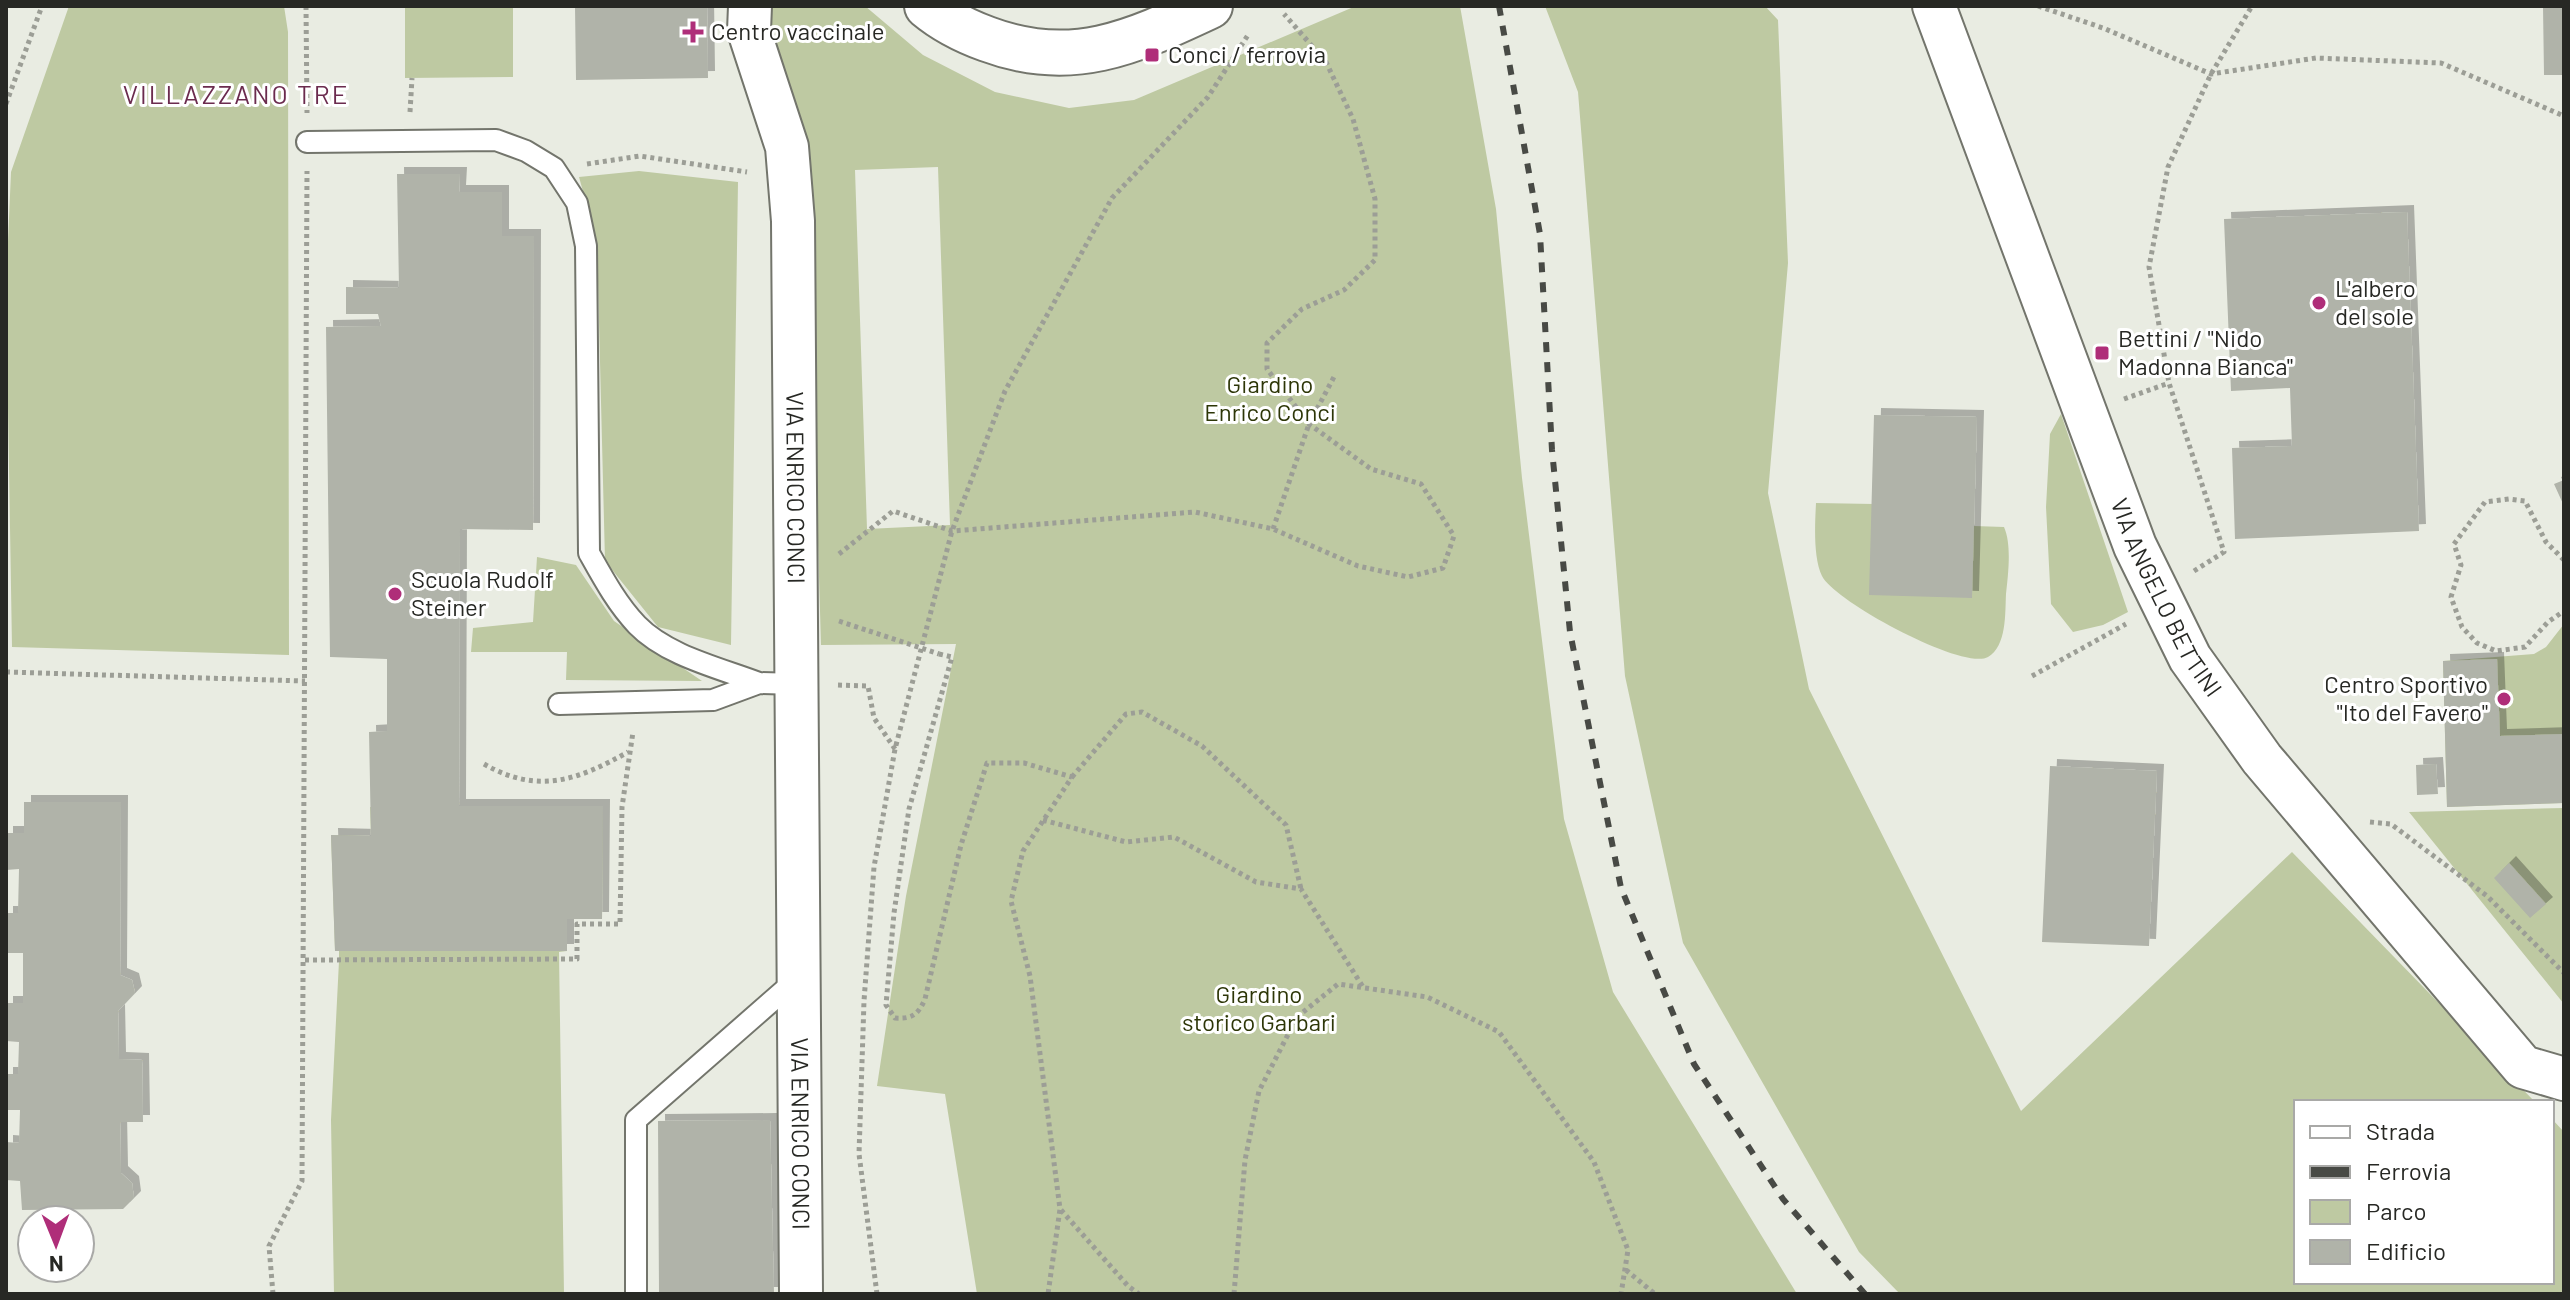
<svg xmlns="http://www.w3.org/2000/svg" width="2570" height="1300" font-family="Barlow,sans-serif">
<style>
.green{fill:#bec9a2;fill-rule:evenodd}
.building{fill:#b0b3a9;filter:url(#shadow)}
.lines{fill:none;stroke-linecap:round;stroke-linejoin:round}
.service-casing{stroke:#73756c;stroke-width:24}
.minor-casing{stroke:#73756c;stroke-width:46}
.primary-casing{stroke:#73756c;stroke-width:48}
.path{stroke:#9c9e96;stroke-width:5;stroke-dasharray:4 4;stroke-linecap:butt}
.service{stroke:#fff;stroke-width:20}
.minor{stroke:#fff;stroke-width:42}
.primary{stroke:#fff;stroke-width:44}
.rail{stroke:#484a45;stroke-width:6;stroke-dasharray:10 10;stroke-linecap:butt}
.path-bridge{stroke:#9c9e96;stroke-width:5;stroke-dasharray:4 4;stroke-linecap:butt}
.poi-dot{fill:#af2e79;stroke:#fff;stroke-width:3}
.labels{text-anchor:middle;stroke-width:6;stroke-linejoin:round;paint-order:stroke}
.poi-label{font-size:24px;fill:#272824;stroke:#fff;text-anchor:start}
.park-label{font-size:24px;fill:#2d3607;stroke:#fff}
.street-label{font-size:24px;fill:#272824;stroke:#fff}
.neighbourhood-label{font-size:26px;letter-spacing:2px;fill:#6b2b4e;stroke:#fff}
</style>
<defs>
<filter id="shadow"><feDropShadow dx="7" dy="-7" stdDeviation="0" flood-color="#0004"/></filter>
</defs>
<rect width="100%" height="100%" fill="#e9ece2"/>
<path class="green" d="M69,6H284L288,32L289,655L12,647L6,288L11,172Z
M405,6H513V77L405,78Z
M768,6H865L923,55L995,92L1069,108L1134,100L1356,6H1460L1496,209L1522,478L1564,819L1613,992L1797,1294H977L945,1094L877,1086L906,896L956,644L821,645L807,163L766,45ZM938,167L950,525L867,529L855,170Z
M1545,6H1765L1778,20L1788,263L1768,493L1809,689L2021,1111L2292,852L2535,1102H2296V1282H2552V1119L2564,1132V1294H1900L1859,1252L1683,943L1625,676L1578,92Z
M639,171L738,182L731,645L658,627L605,561L597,242L579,177Z
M2061,414L2128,612L2103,625L2073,632L2051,604L2046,507L2050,434Z
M1816,503L1874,504L1974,526L2004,527C2012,545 2008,575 2006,594C2005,613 2007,646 1988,657C1963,671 1834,601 1822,576C1813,558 1815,523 1816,503Z
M537,557L576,565L614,621L702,681L566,680L567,652H471L473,628L533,622Z
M2564,624V803L2447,807L2443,661L2534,654L2546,647Z
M603,806L602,919H567V951L559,952L564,1294H334L331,1120L339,961V951H335L331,835L371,836L370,807Z
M2564,808V1004L2409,812Z"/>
<path class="building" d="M575,6H707L708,78L576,80Z
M2543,6H2564V75H2544Z
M397,174H460L459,192H502V236H534L533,530L460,529L459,806H603L602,919H567V951H335L331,835L371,836L369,732L387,731V659L330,657L326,327L381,326L378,314H346V287L399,288Z
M2407,212L2419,531L2235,539L2232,448L2292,446L2290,388L2231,391L2224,219Z
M1874,415L1977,417L1972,598L1869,595Z
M2564,480V506L2554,484Z
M2497,659L2500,736L2564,734V803L2447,807L2443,661Z
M2436,764L2438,794L2417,795L2416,765Z
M2050,766L2157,771L2149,946L2042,942Z
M24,802H121L120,975L132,980L135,993L118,1011L119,1059L142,1060L143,1122H120L121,1173L132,1183L134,1198L123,1209L22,1210L20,1181L6,1180V1142L19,1143L20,1110H6V1074H18L19,1042L6,1041V1003H23V953H6V913H18L19,869L6,870V833H24Z
M2509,863L2546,904L2530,918L2494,878Z
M770,1120L774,1294H659L658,1121Z"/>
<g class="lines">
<defs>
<path id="service" d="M307,142L496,140L526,151L554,168L577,203L586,246L589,553C603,578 617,604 637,625C667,656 720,668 759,683
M559,704L713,700L759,683L797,684
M636,1294V1120L797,979"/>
<g id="minor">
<path id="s1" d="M750,6L749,31L787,147L793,221L801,1293"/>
<path id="s2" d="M1934,6L2135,546L2190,658L2262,759L2523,1067L2564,1079"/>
</g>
<path id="primary" d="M927,6C945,21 965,31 987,39C1072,71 1133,42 1210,6"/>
</defs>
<use href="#service" class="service-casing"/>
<use href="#minor" class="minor-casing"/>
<use href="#primary" class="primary-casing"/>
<path class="path" d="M306,6L307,113
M2038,6L2103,28L2211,74L2316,58L2441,63L2564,116
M6,104L42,6
M410,112L412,78
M587,164L640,156L747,172
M2124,399L2169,383
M1273,529L1309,424L1335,375
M839,554L893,511L952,531L1195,512L1273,529L1358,566L1408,577L1443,568L1454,536L1421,484L1371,469L1309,424L1267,369V343L1302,309L1344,290L1375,260V199L1353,119L1326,62L1284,14
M2564,560L2546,542L2525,501L2509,499L2485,502L2454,544L2461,565L2451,597L2462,627L2477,643L2496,651L2525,647L2548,622L2564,611
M2194,571L2224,552L2169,383L2149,267L2168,167L2211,74L2252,6
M839,621L869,631
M939,654L952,657L909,809L894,913L886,1005L895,1018C912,1019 918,1015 925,999L961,845L987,763H1024L1072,777L1023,851L1011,901L1030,976L1060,1209L1048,1294
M6,672L305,681
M2032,676L2126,624
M838,685L868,686L874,718L895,749
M484,764C538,795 578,780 628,752
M1072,777L1126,714L1142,712L1202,746L1286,825L1301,889
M1043,820L1126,842L1174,837L1256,882L1301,889L1363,987
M2370,822L2391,824L2487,896L2564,973
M305,960L577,959V924H620L622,807L633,732
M1061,1210L1128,1286L1139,1294
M1626,1270L1655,1294
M273,1294L269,1246L302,1181L307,171
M877,1294L859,1154L864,1001L874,867L895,749L952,531L1005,391L1112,198L1208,97L1248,35
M1234,1294L1245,1160L1259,1091L1297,1017L1338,984L1427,997L1499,1032L1594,1162L1628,1250L1621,1294"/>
<use href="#service" class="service"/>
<use href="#minor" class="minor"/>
<use href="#primary" class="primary"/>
<path class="rail" d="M1499,6L1540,234L1552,450L1570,632L1621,888L1694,1064L1783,1199L1865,1294"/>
<path class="path-bridge" d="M869,631L939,654"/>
</g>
<g class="poi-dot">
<path d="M689 20h8v8h8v8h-8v8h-8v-8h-8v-8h8z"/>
<rect x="1144" y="47" width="16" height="16" rx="4"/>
<circle cx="2319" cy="303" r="8"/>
<rect x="2094" y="345" width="16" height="16" rx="4"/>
<circle cx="395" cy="594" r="8"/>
<circle cx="2504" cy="699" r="8"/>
</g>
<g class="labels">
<g class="poi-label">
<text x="711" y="40">Centro vaccinale</text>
<text x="1168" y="63">Conci / ferrovia</text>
<text x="2335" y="297">L'albero<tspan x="2335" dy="28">del sole</tspan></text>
<text x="2118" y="347">Bettini / "Nido<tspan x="2118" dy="28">Madonna Bianca"</tspan></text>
<text x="411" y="588">Scuola Rudolf<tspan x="411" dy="28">Steiner</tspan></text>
<text x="2488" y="693" text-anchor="end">Centro Sportivo<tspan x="2488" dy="28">"Ito del Favero"</tspan></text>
</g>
<g class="park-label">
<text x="1270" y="393">Giardino<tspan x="1270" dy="28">Enrico Conci</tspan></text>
<text x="1259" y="1003">Giardino<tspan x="1259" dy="28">storico Garbari</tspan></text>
</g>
<g class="street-label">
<text dy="8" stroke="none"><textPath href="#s1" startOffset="488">VIA ENRICO CONCI</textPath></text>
<text dy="8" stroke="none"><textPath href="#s2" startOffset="636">VIA ANGELO BETTINI</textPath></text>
<text dy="8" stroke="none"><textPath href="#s1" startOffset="1134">VIA ENRICO CONCI</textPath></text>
</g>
<g class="neighbourhood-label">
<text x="236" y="104">VILLAZZANO TRE</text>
</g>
</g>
<rect width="2570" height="1300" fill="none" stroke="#272824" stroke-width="16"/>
<rect x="2294" y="1100" width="260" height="184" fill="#ffffff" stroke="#a9a9a7" stroke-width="2"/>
<rect x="2310" y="1126" width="40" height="12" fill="#ffffff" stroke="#a9a9a7" stroke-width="2"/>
<text x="2366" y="1140" font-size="24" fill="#272824">Strada</text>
<rect x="2310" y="1166" width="40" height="12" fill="#484a45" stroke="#a9a9a7" stroke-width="2"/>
<text x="2366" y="1180" font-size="24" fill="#272824">Ferrovia</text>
<rect x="2310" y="1200" width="40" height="24" fill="#bec9a2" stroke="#a9a9a7" stroke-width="2"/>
<text x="2366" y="1220" font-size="24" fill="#272824">Parco</text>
<rect x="2310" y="1240" width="40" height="24" fill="#b0b3a9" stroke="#a9a9a7" stroke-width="2"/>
<text x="2366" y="1260" font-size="24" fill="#272824">Edificio</text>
<g transform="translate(56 1244) rotate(179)"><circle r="38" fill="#ffffff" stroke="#a9a9a7" stroke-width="2"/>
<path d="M0-6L14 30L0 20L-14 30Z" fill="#af2e79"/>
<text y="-12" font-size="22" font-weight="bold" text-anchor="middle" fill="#272824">N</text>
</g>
</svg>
